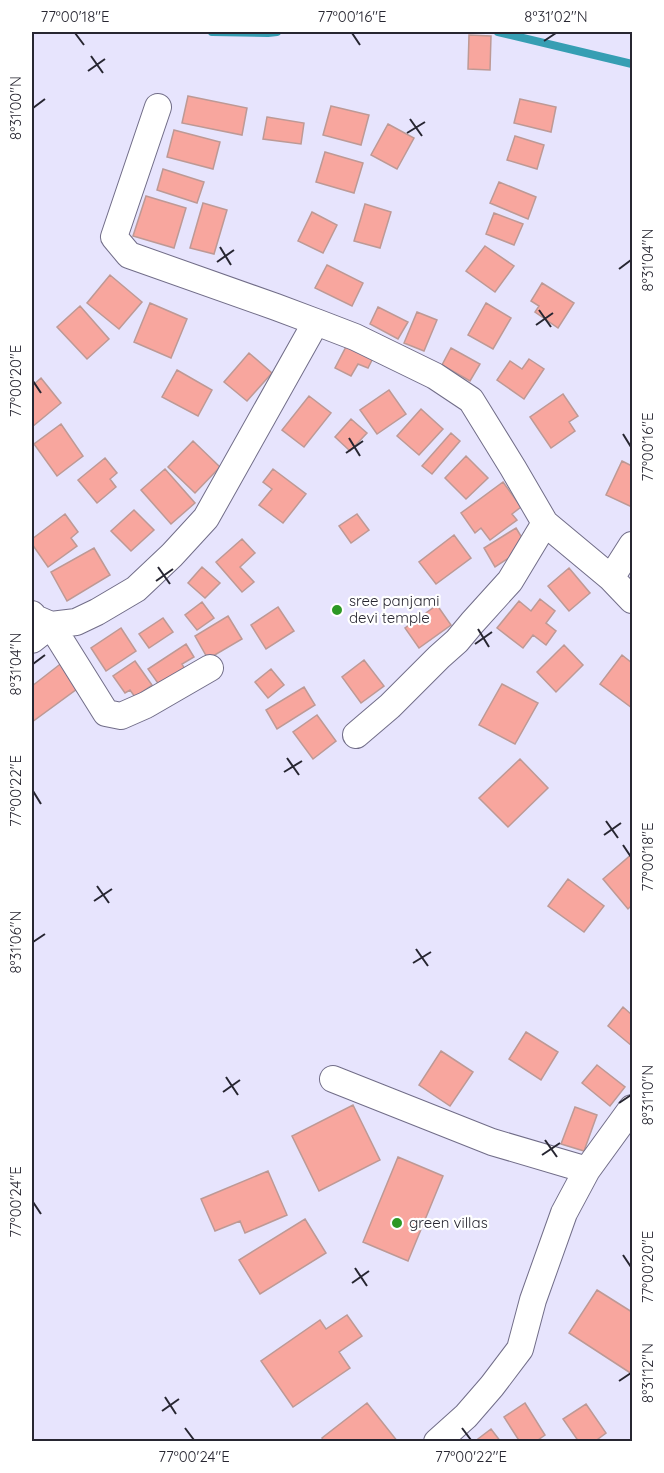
<svg xmlns="http://www.w3.org/2000/svg" width="664" height="1473" font-family="Quicksand,sans-serif">
<style>
.lines{fill:none;stroke-linecap:round;stroke-linejoin:round}
.stream{stroke:#369eb3;stroke-width:8}
.building{fill:#f8a69e;stroke:#bd9995;stroke-width:1.5}
.minor-casing{stroke:#716d88;stroke-width:28}
.minor{stroke:#fff;stroke-width:26}
.ticks{fill:none;stroke:#272631;stroke-width:2}
.poi-dot{fill:#2c9824;stroke:#fff;stroke-width:2}
.labels{text-anchor:middle;stroke-width:4.5;stroke-linejoin:round;paint-order:stroke}
.poi-label{font-size:15px;fill:#272631;stroke:#fff;text-anchor:start}
.neatline{fill:none;stroke:#272631;stroke-width:2}
.ticks-label{font-size:15px;text-anchor:middle;fill:#272631}
</style>
<rect width="100%" height="100%" fill="#e7e4fd"/>
<g class="lines">
<path class="stream" d="M212,32L268,33L277,32
M498,32L632,64"/>
</g>
<path class="building" d="M469,35L491,36L490,70L468,69Z
M188,96L247,108L242,135L182,123Z
M520,99L556,107L551,132L514,123Z
M331,106L369,115L361,145L323,135Z
M267,117L304,123L301,144L263,139Z
M388,124L414,138L397,169L371,155Z
M174,130L220,142L213,169L167,157Z
M515,136L544,145L537,169L507,160Z
M325,152L363,163L354,193L316,182Z
M163,169L204,182L197,203L157,190Z
M499,182L536,197L528,219L490,203Z
M146,196L186,208L174,248L133,236Z
M203,203L227,210L214,254L190,248Z
M365,204L391,212L380,248L354,241Z
M312,212L337,225L323,253L298,241Z
M494,213L523,224L514,245L486,234Z
M485,246L514,266L495,292L466,271Z
M327,265L363,283L352,306L315,288Z
M110,275L142,302L119,329L87,303Z
M542,283L574,303L558,328L535,312L539,306L531,301Z
M150,303L187,319L171,358L134,342Z
M486,303L511,318L493,349L468,335Z
M80,306L109,339L87,359L57,327Z
M378,307L408,322L398,339L370,324Z
M417,312L437,320L424,351L404,343Z
M349,341L375,354L368,368L358,364L351,376L335,368Z
M451,348L480,364L470,381L442,365Z
M249,353L272,373L247,401L224,382Z
M529,359L544,369L524,399L497,380L510,361L522,369Z
M177,370L212,390L198,416L162,397Z
M41,378L61,403L32,427V386Z
M389,390L406,414L377,434L360,410Z
M563,394L578,416L569,422L575,431L551,448L530,417Z
M309,396L331,413L304,447L282,430Z
M421,409L443,429L419,455L397,436Z
M351,419L367,433L350,451L335,437Z
M61,424L83,456L57,476L34,444Z
M451,433L460,441L432,474L422,466Z
M193,441L220,467L195,493L168,467Z
M466,456L488,478L466,499L445,478Z
M105,458L117,473L110,479L116,487L97,503L78,480Z
M622,461L632,466V507L606,495Z
M165,469L195,503L171,524L141,490Z
M273,469L306,494L283,523L259,505L272,489L263,482Z
M503,482L521,507L512,514L517,520L490,540L481,528L475,533L461,513Z
M134,510L154,530L131,551L111,531Z
M65,514L78,532L71,538L77,546L48,567L32,544V539Z
M357,514L369,530L351,543L339,526Z
M516,528L527,546L495,567L484,548Z
M454,535L471,558L436,584L419,562Z
M242,539L255,553L240,567L254,582L242,592L216,562Z
M94,548L110,575L67,601L51,572Z
M202,567L220,583L205,598L188,583Z
M569,568L590,593L569,611L548,586Z
M540,599L555,611L546,623L556,631L546,645L533,635L523,648L497,628L519,601L531,611Z
M202,602L214,618L197,630L185,615Z
M437,605L451,625L419,648L405,628Z
M278,607L294,631L266,649L251,625Z
M228,616L242,639L208,659L195,636Z
M163,618L173,632L149,648L139,634Z
M121,628L136,651L106,671L91,648Z
M186,644L194,657L182,664L187,673L162,689L148,669Z
M564,645L583,665L556,692L537,672Z
M622,655L632,663V708L600,684Z
M364,660L384,686L361,703L342,677Z
M135,661L152,685L135,697L130,690L125,693L113,676Z
M63,662L81,686L32,722V686Z
M271,669L284,685L268,698L255,682Z
M502,684L538,703L515,744L479,725Z
M304,687L315,705L277,729L266,710Z
M317,715L336,741L313,759L293,732Z
M520,759L548,788L508,827L479,798Z
M632,854V905L628,909L603,879Z
M568,879L604,906L584,932L548,906Z
M623,1007L632,1015V1046L608,1026Z
M526,1032L558,1052L541,1080L509,1059Z
M441,1051L473,1072L450,1106L419,1085Z
M597,1065L625,1087L610,1106L582,1083Z
M353,1105L380,1160L319,1191L292,1136Z
M575,1107L597,1115L584,1151L561,1144Z
M398,1157L443,1176L408,1261L363,1242Z
M268,1171L287,1215L245,1233L240,1221L215,1231L201,1199Z
M305,1219L326,1253L260,1294L239,1260Z
M597,1290L632,1312V1374L569,1333Z
M347,1315L362,1336L339,1352L350,1368L293,1407L261,1361L320,1320L326,1329Z
M367,1403L398,1442H379L377,1440L375,1442H324L322,1438Z
M525,1403L545,1435L535,1442H520L504,1417Z
M586,1404L606,1433L594,1442H579L563,1419Z
M491,1429L501,1442H474Z"/>
<g class="lines">
<defs>
<path id="minor" d="M158,107L114,237L129,255L276,307L316,322
M611,578L632,545
M32,614L35,618L51,625L76,622L97,612L136,589L172,555L206,518L316,322L355,337L435,376L471,400L513,468L545,523L611,578L632,600
M32,640L51,625L106,713L121,716L146,705L210,668
M356,735L390,706L439,657L457,641L472,623L510,581L545,523
M333,1079L492,1142L587,1170
M437,1442L466,1416L492,1386L520,1349L533,1300L564,1213L587,1170L632,1108"/>
</defs>
<use href="#minor" class="minor-casing"/>
<use href="#minor" class="minor"/>
</g>
<path class="ticks" d="M75,33L84,45M352,33L360,45M544,41L556,33M91,56L103,73M88,71L105,59M33,108L45,99M410,119L422,136M407,133L425,122M220,247L231,265M217,262L234,250M619,269L631,260M539,310L551,327M536,325L553,313M33,381L41,393M623,434L631,447M349,438L360,456M346,453L363,441M158,567L170,584M156,581L173,569M478,629L489,647M475,644L492,632M33,664L45,655M287,758L299,775M284,772L302,761M33,791L41,804M606,821L618,838M604,835L621,823M623,845L631,857M97,886L109,903M94,901L112,889M33,942L45,934M416,949L428,966M413,963L431,952M226,1077L238,1095M223,1092L240,1080M619,1103L631,1095M545,1140L557,1157M542,1155L560,1143M33,1202L41,1214M623,1255L631,1267M355,1268L367,1286M352,1283L369,1271M619,1381L631,1373M165,1397L176,1414M162,1411L179,1399M185,1428L194,1440M462,1428L471,1440"/>
<g class="poi-dot">
<circle cx="337" cy="610" r="6"/>
<circle cx="397" cy="1223" r="6"/>
</g>
<g class="labels">
<g class="poi-label">
<text x="349" y="606">sree panjami<tspan x="349" dy="17">devi temple</tspan></text>
<text x="409" y="1228">green villas</text>
</g>
</g>
<rect width="664" height="1473" fill="none" stroke="#ffffff" stroke-width="66"/>
<rect x="33" y="33" width="598" height="1407" class="neatline"/>
<g class="ticks-label">
<text x="75" y="22">77°00'18"E</text>
<text x="352" y="22">77°00'16"E</text>
<text x="556" y="22">8°31'02"N</text>
<text transform="translate(16 108) rotate(-90)" y="5">8°31'00"N</text>
<text transform="translate(648 260) rotate(-90)" y="5">8°31'04"N</text>
<text transform="translate(16 381) rotate(-90)" y="5">77°00'20"E</text>
<text transform="translate(648 447) rotate(-90)" y="5">77°00'16"E</text>
<text transform="translate(16 664) rotate(-90)" y="5">8°31'04"N</text>
<text transform="translate(16 791) rotate(-90)" y="5">77°00'22"E</text>
<text transform="translate(648 857) rotate(-90)" y="5">77°00'18"E</text>
<text transform="translate(16 942) rotate(-90)" y="5">8°31'06"N</text>
<text transform="translate(648 1095) rotate(-90)" y="5">8°31'10"N</text>
<text transform="translate(16 1202) rotate(-90)" y="5">77°00'24"E</text>
<text transform="translate(648 1267) rotate(-90)" y="5">77°00'20"E</text>
<text transform="translate(648 1373) rotate(-90)" y="5">8°31'12"N</text>
<text x="194" y="1462">77°00'24"E</text>
<text x="471" y="1462">77°00'22"E</text>
</g>
</svg>
